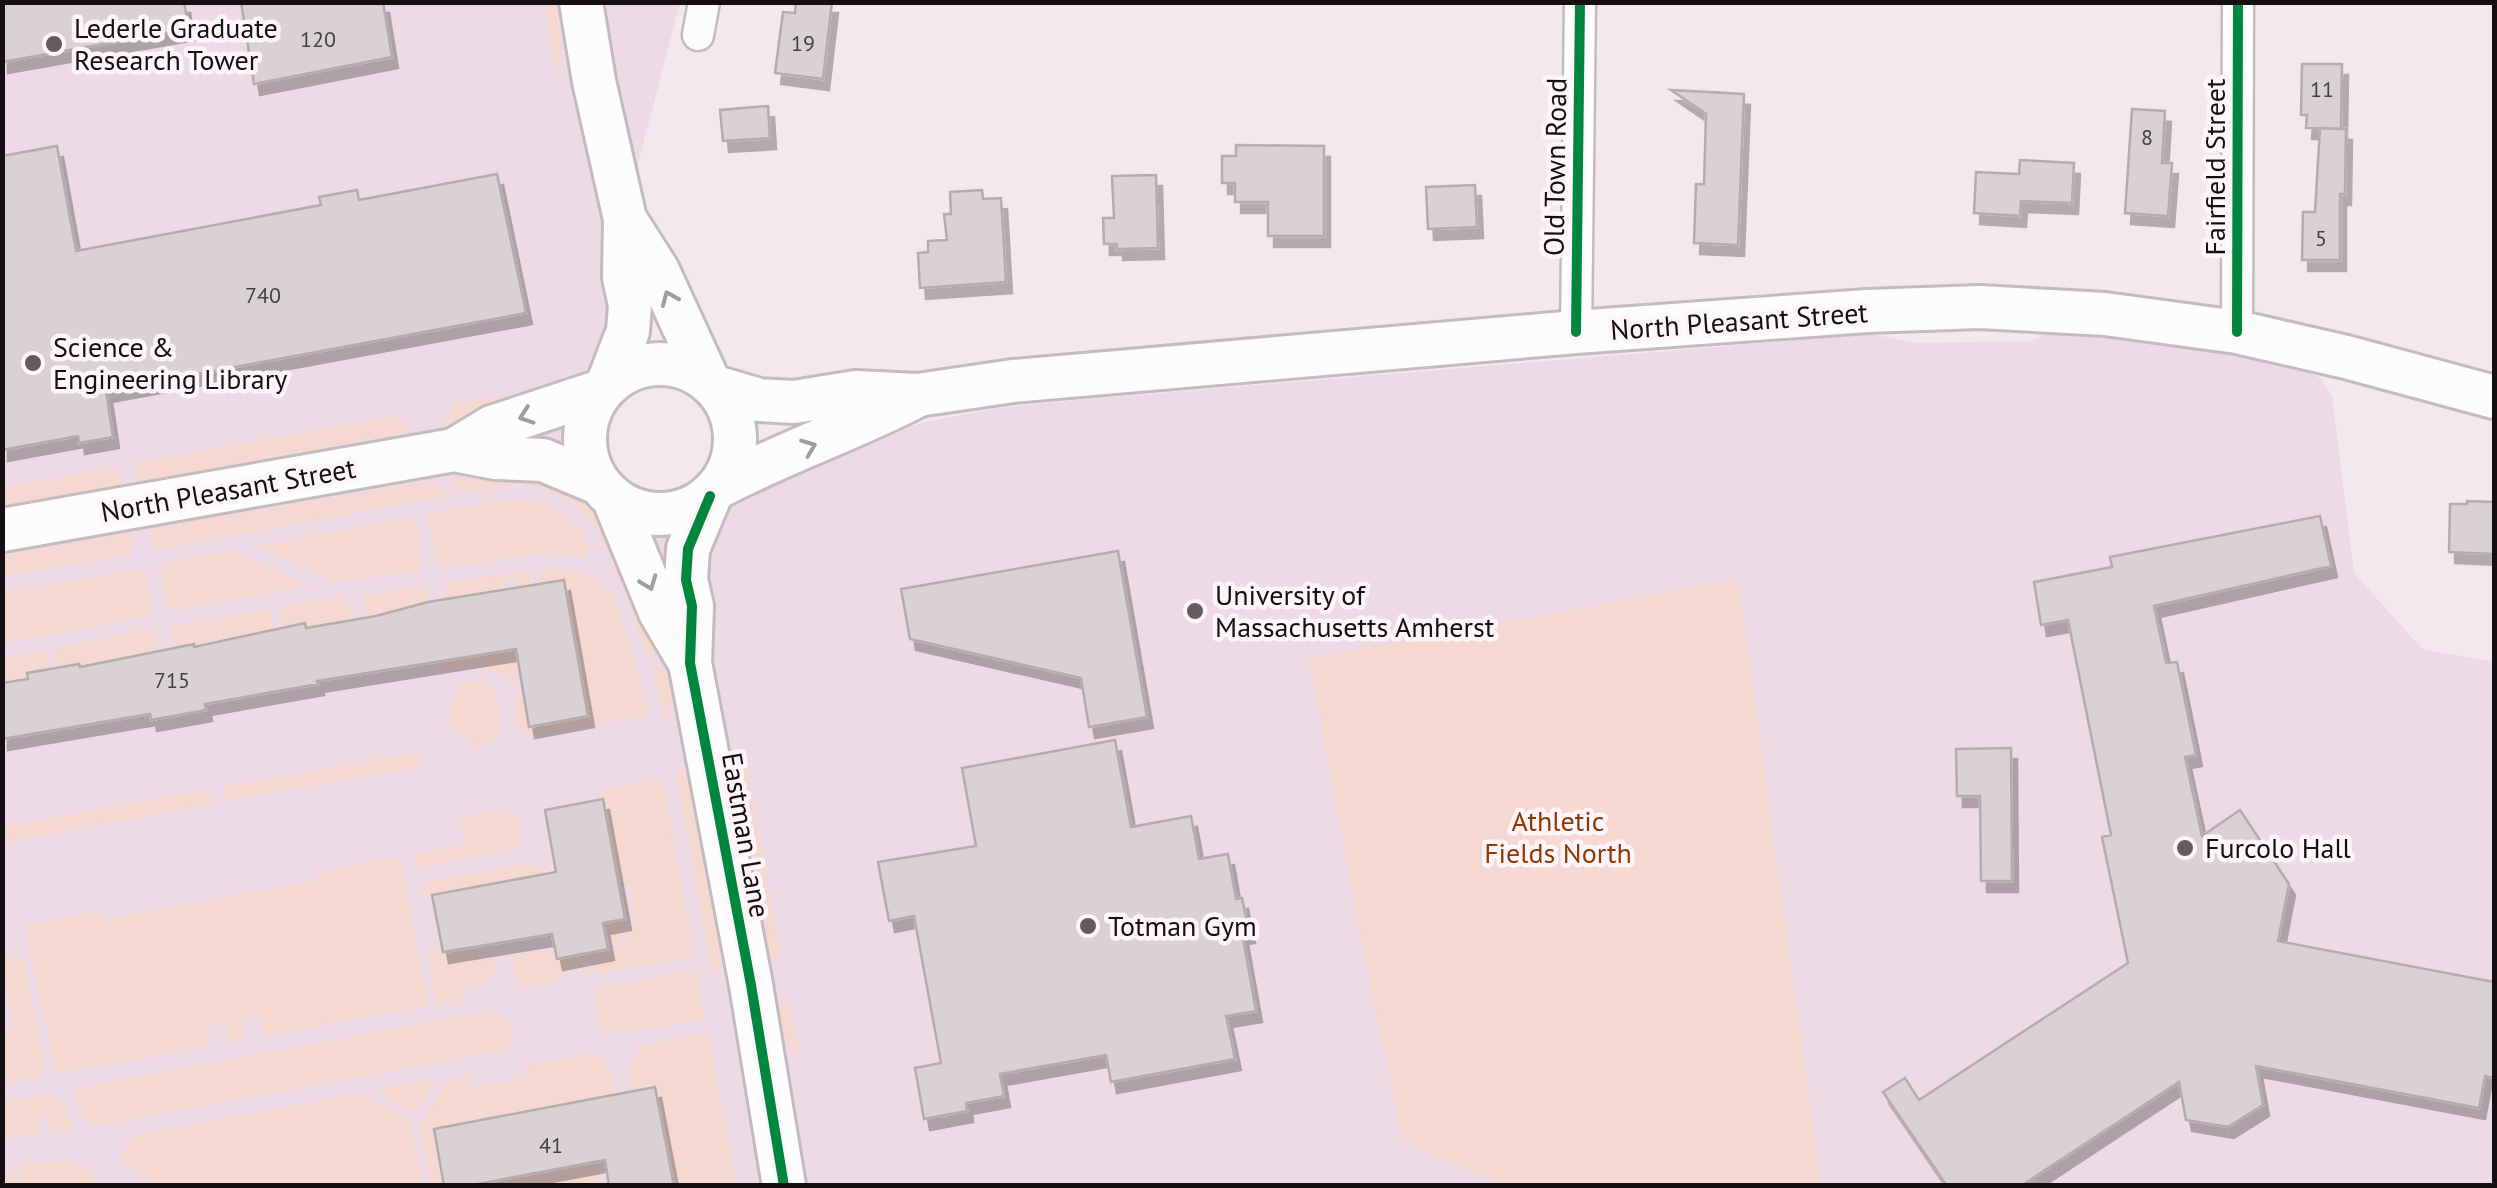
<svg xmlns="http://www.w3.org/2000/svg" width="2497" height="1188" font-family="'PT Sans',sans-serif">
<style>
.built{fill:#eddae4}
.green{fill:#f5d8d0}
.building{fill:#dad1d4;stroke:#b4acae;stroke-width:2.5;filter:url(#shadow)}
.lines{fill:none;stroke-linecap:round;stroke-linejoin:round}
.street-casing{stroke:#c4bbc0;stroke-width:35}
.secondary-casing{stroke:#c4bbc0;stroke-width:48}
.street{stroke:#fdfcfc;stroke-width:30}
.secondary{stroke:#fdfcfc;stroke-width:42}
.cycleway-casing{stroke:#fdf5f9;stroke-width:16}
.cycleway{stroke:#00873e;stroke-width:10}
.oneway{stroke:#a09d9f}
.poi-dot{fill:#635b60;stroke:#fdf5f9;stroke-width:4}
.labels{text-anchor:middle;stroke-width:9;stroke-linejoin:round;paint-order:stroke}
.number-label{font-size:22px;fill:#464043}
.poi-label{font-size:28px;fill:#150f13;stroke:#fdf5f9;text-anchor:start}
.street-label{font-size:28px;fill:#150f13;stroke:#fdf5f9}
.park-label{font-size:28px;fill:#8e3905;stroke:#fdf5f9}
</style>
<defs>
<filter id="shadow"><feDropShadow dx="6" dy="11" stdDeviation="0" flood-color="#0004"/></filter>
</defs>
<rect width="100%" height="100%" fill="#f3e8ee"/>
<path class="built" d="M2,3H680L630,194L618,298L573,428V451L583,494L596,506L647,530L679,528L861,441L925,422L998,408L1078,400L1872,334L1914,343L2031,341L2051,333H2084L2201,349L2310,371L2321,379L2332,396L2354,573L2422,649L2494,662V1185H3Z"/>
<path class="green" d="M544,3H555L563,56L556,71Z
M502,396L508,406L443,425L456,404Z
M393,416L413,431L139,482L136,463Z
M118,467L122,485L3,506V487Z
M521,470L518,484L465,492L446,479Z
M534,471L583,494L596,506L637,586L625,592C603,541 590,500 531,485Z
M433,481L451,495L154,550L149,529Z
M508,500C548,498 572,518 591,551L582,557L551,552L438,568L427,514Z
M413,517C417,534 428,558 414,572L333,581L257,546Z
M130,533L131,554L3,576V556Z
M231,551L308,585L177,610L167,606L161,564Z
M142,569L145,571L152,615L3,644V593Z
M539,569C565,568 592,572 609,595C624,614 641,688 648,715L539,733L529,734L518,729L514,704L523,695L530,727L588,716L564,580L538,584Z
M527,571L531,585L518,588L515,577L505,579L506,589L446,599L443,583Z
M1738,579L1821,1185H1504L1403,1142L1364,956L1309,659Z
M424,585L428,602L376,613V618L367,620L363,599L366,596Z
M338,597L347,603L352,623L308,628L304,624L283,628L280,612L283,606Z
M641,597L663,659L645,650L629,603Z
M270,609L274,629L254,633V635L175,647L171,629L174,626Z
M154,628L158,650L80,667L56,668L53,649Z
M516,649L521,681L477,666L443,671L441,663Z
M46,650L49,670L28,679L3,683V659Z
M650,664L666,672L673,701L666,719Z
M481,680L495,691L501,721L495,739L477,747L446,722L460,684Z
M742,742L781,956L769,959L735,774L734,759Z
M419,752L422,766L225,801L223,787Z
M675,768L685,776L690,788L723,967L711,970Z
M662,779L694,957L590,974L589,966C630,952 639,925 631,884L619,886L601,790Z
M209,789L212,804L3,842V827Z
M499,810C517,815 530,833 513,849L417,868L414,854L465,845L461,818Z
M399,857L428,1005L264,1036L260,1016L241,1020L245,1040L230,1043L226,1023L206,1026L209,1046L63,1072L55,1071L24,925L100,911L103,920L316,880L315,872Z
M521,864L541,868L546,874L422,897L420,884Z
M627,895C629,919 625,945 600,956C593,959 584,961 578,965C555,981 555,982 527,987L517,980L510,956L555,947L603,923L621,896Z
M471,947L476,948L479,961L494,959L496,972L486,983L462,988L463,999L436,1004L427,953Z
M11,956L18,958L25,966L44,1063L40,1076L3,1083V1033L15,1030L3,972V957Z
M696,970L705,1019L630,1031L600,1030L594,990Z
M789,1001V1002L799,1056L786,1045L778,1004Z
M482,1012L508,1018L514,1032L508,1049L99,1125C86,1124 73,1103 74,1090L82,1087Z
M708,1033L736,1185H674L656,1088L632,1091C630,1074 626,1057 642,1046Z
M592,1054L606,1062L616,1094L434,1129L443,1185H430L420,1131L421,1120L449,1080L467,1075L471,1088L526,1079L524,1065Z
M437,1079L416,1111L405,1110L377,1090Z
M360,1093L409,1121L423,1185H157L122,1161C118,1144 133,1138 146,1133Z
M47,1094L62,1103L72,1130L53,1133L45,1115H41L33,1135L3,1138V1102Z
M54,1161C76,1161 89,1165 99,1185H3V1176L22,1175L21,1163Z
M595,1162L599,1185L477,1186V1183Z"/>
<path class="building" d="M2,2H184L189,29L2,62Z
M241,2H383L392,57L254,84Z
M796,2H832L823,79L775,73L783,12L795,13Z
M2302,64H2342L2341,129L2306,128L2307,115H2301Z
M1671,90L1744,94L1738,245L1694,243L1696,184H1704L1706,114Z
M768,106L770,138L723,141L720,110Z
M2132,109L2165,111L2162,163H2172L2168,216L2125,213Z
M2320,128L2346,129L2345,194H2340V260H2302L2303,212H2315Z
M1236,145L1324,146V236H1268V202H1235V183H1222V156H1236Z
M57,146L76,251L321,205L319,197L357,190L359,200L497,174L526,313L106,391L113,437L79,443L78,436L2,450V156Z
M2020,160L2074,163L2072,203L2021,201L2020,216L1974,213L1976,172L2019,174Z
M1156,175L1158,248L1117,249V244H1104L1103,218H1114L1112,176Z
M1475,185L1477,227L1428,229L1426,187Z
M982,190L983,199L1001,198L1006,282L920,288L918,253L928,252V241L947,240L944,214H951L950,192Z
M2467,501L2494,502V554L2449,552L2450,504H2467Z
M2320,516L2331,566L2154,606L2166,663L2177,662L2196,755L2185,757L2202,836L2240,810L2289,884L2278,941L2494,982V1078L2485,1076L2479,1108L2256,1066L2263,1105L2228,1127L2186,1120L2179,1082L2021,1186H1947L1883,1092L1905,1078L1919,1100L2128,963L2102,837L2111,835L2068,620L2041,625L2034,582L2112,567L2110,557Z
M1118,551L1147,717L1089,727L1081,678L910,639L901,589Z
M564,580L588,716L529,727L516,649L317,681L318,684L205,704L206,710L151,720L150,714L2,739V683L28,679L27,673L79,664L80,667L194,644V647L305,623L306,628L376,616L428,602Z
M1115,740L1131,827L1191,816L1199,859L1228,854L1236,899L1242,898L1249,932L1242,933L1256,1011L1226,1016L1235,1059L1111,1082L1106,1055L1000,1074L1004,1096L966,1103L967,1111L924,1119L915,1068L941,1063L914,916L889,921L878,862L976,846L962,768Z
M2011,748L2012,881H1981L1980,796H1957L1956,749Z
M603,799L625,919L603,923L608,949L557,959L552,934L443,952L432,895L556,872L545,810Z
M655,1087L674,1186H609L605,1160L467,1186H444L434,1129Z"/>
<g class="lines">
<defs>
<path id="street" d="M698,35L704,2
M1576,332L1580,2
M2237,332L2238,2"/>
<path id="secondary" d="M581,2L594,81L625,219L624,277L630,305L628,331L608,383
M625,219L658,271L708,380
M585 439a75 75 0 1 1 150 0a75 75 0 1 1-150 0Z
M715,387L759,400L794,402L856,392L918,395L1013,381L1576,332L1867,311L1980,307L2105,314L2237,332L2346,357L2494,397
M454,450L496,458L543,460L598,483
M720,486C783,453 851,430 915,397
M710,496L688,549L686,580L692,606L690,663L751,985L784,1186
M614,500L660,612L690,663
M2,530L454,450L492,427L601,391"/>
</defs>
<use href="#street" class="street-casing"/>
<use href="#secondary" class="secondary-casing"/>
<use href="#street" class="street"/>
<use href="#secondary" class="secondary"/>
<defs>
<path id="cycleway" d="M1576,332L1580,2
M2237,332L2238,2
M710,496L688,549L686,580L692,606L690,663L751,985L784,1186"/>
</defs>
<use href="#cycleway" class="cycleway-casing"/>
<use href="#cycleway" class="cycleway"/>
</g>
<defs><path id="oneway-chevron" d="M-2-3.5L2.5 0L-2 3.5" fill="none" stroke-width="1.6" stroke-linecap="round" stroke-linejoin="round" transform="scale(2.5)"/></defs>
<g class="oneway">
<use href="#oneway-chevron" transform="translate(669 298) rotate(-113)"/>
<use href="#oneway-chevron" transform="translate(526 416) rotate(161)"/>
<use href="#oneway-chevron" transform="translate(809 447) rotate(-21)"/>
<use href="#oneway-chevron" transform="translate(649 583) rotate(69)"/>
</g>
<g class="poi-dot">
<circle cx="54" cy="44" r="10"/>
<circle cx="33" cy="363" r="10"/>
<circle cx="1195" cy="611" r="10"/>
<circle cx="2185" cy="848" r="10"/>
<circle cx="1088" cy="926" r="10"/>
</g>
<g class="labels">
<g class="number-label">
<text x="318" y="47">120</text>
<text x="803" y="51">19</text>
<text x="2322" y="97">11</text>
<text x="2147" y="145">8</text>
<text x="2321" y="246">5</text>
<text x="263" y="303">740</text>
<text x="172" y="688">715</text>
<text x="551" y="1153">41</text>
</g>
<g class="poi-label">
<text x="74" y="38">Lederle Graduate<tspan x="74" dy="32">Research Tower</tspan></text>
<text x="53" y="357">Science &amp;<tspan x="53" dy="32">Engineering Library</tspan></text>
<text x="1215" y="605">University of<tspan x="1215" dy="32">Massachusetts Amherst</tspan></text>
<text x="2205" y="858">Furcolo Hall</text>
<text x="1108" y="936">Totman Gym</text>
</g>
<g class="street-label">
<text transform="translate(1555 167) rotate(-89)" y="10">Old Town Road</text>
<text transform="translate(2215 167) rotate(-90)" y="10">Fairfield Street</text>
<text transform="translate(1739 321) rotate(-4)" y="10">North Pleasant Street</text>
<text transform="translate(228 490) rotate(-10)" y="10">North Pleasant Street</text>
<text transform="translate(746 835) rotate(80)" y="10">Eastman Lane</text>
</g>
<g class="park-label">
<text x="1558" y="831">Athletic<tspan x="1558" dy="32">Fields North</tspan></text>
</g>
</g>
<rect width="2497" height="1188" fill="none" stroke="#150f13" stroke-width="10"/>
</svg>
